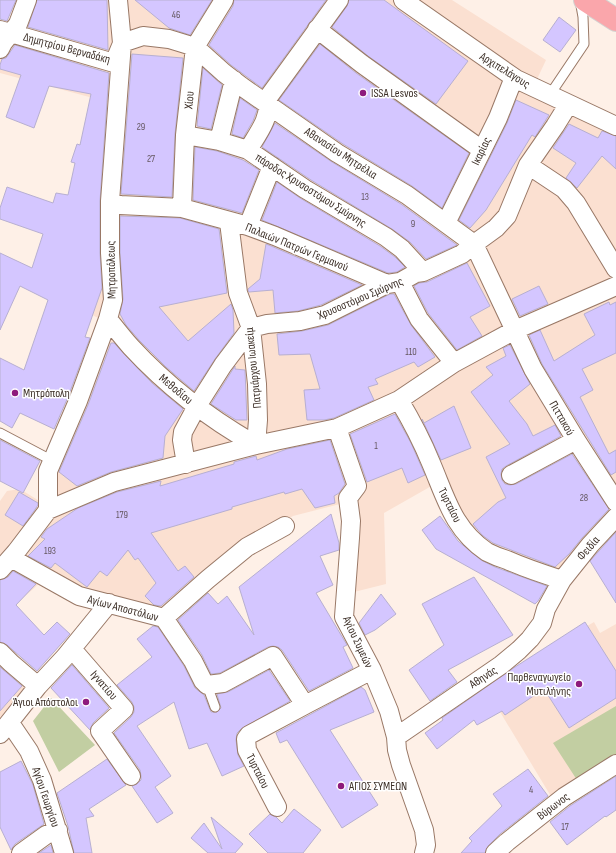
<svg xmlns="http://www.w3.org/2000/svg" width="616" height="853" font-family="'Sofia Sans Condensed',sans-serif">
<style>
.built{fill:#fbe0d1}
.green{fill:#c2cea2}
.building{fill:#d4c6ff;stroke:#b7afd1}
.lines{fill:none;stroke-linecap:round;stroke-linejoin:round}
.lane-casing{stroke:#997866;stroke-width:11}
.street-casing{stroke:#997866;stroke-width:20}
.primary-casing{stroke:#d4d1d0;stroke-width:24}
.lane{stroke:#fff;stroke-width:9}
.street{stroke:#fff;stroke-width:18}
.primary{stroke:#faa6ab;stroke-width:22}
.poi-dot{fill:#8e1b7c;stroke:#fff;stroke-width:1.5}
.labels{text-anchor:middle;stroke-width:3;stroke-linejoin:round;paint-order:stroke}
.number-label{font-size:10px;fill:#63565e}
.street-label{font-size:12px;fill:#3d3028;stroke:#fff}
.poi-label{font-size:12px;fill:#3d3028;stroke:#fff;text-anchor:start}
</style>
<rect width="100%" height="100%" fill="#fef0e7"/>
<path class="built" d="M32,0H452L546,60L531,92L616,137V513L559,573L499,552L476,536L435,484L384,513L386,584L342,595L347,550L340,504L293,516L246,544L163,613L80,595L49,575L0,618V501L7,491L20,489L41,502L108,323L31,284L90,198L106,202L119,105L0,73V56Z
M594,622L600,633L616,624V760L552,798L485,687Z
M0,655L36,686L0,727Z"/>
<path class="green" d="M51,698L95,745L59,772L33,721Z
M616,706V756L577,780L553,743Z"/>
<path class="building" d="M0,0H16L7,21L0,19Z
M37,0H107L108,50L28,27Z
M135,0H212L190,35L169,28Z
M234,0H326L262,88L231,65L209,45L233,6Z
M349,0H384L468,61L436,104L368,56L332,27L347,6Z
M559,17L576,30L560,52L543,40Z
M320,44L356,73L469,153L442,208L412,186L343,144L279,100Z
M15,45L109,73L100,201V253L102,288L85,337L90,338L68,397L54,429L20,413L12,428L0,421V358L24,370L48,300L20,286L0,330V253L32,268L43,234L0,219V208L7,187L53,203L56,193L68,195L75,163L71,162L77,144L80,145L91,94L49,86L34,128L6,117L21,75L0,69V65L2,59L6,58Z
M132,54L183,58L175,134L172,197L121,194Z
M203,68L222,85L211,129L197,126Z
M240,98L257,110L253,121L243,138L232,134Z
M516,100L549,115L535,137L532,135L486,210L470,228L459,220L507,123Z
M275,123L332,162L401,204L457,245L426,259L410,242L392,229L311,180L262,147Z
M569,124L598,138L602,131L616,136V169L602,156L577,188L566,178L576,163L553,148Z
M195,147L217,151L243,160L259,170L242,213L193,200Z
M277,182L300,198L380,246L395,257L405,267L397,272L388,273L262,220Z
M120,216L180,218L219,229L227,293L159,307L188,341L231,304L233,310L234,333L215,359L194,391L166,367L139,340L126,325L120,314L123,299L120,253Z
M266,244L271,246L362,285L321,305L298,311L275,313L273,290L249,292L248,290V289L260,279Z
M467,263L490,306L470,317L482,336L457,350L428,313L414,286L419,283L427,282Z
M539,286L548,304L520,316L512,299Z
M390,294H394L411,325L435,357L418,367L414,362L375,379L378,384L368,387L374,400L334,418L324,420H307L304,390L320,389L310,354L279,355L277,334L302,331L328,325Z
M609,302L610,305L616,302V353L582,369L593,390L580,397L609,454L616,450V472L611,475L542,364L529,335L540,330L554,361L595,335L584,314Z
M111,343H114L152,383L183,409L165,436L163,458L111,472L77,486L59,472L88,405Z
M510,345L530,384L509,401L527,424L533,436L555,425L561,436L506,466L502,469L501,474L502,480L505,484L510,485L516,484L572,454L609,509L582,538L569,554L555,567L493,543L482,535L473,524L498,502L506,498L486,457L510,444L471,392L493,375L486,367L506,356L503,348Z
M235,366V369L245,370L247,420H236L211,404Z
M454,406L471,448L441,460L422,419L424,423Z
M395,414L411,443L425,475L408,483L402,468L367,482L350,434Z
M0,440L40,461L23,493L0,481Z
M330,440L345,484L339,493L334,496L335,503L315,508L302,489L285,494L284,492L232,507V509L151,533L178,571L185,566L194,577L161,606L154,605L145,596L156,583L138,558L135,560L128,550L107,576L100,571L87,587L55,563L51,568L28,556L45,539L41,537L47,529L78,508L117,492L161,481L160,486L234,464V462L256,456L257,460L287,449Z
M19,492L38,503V505L34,511L23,526L5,515Z
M331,514L339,543V550L320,556L333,585L316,593L347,645L343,647L353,668L309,691L282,650L278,647L273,646L268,647L220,673L211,674L202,655L178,620L208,593L218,604L227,596L254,635L239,587Z
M440,516L458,541L481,560L495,567L547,586L538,601L535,604L436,549L422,530Z
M616,532V603L590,561Z
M13,571L36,584L16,605L44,635L57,622L70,634L37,671L7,645L0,642V580L8,577Z
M474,577L513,635L448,670L457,682L430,701L409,670L444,645L422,604Z
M381,594L396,614L375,630L365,635L359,623Z
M585,622L616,671V698L569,728L544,689L505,715L502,711L477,725L474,720L437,749L425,733L443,720L442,718L512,669Z
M153,626L158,627L184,666L195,688L204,695L211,712H217L221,708L217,694L228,692L269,670L290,701L241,729L237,733L236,740L238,755L244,766L222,776L207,743L189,749L174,702L137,726L171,776L155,787L173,813L157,823L132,786L137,784L141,780V776L140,770L114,733L131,717L134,712V707L132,702L117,685L152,657L137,639Z
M72,665L109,708L93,723L90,730L51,688Z
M0,667L22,686L0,711Z
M361,687L365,690L374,712L330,730L378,805L342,828L287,740L280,743L276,733Z
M107,759L126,785L89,809L94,816L86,818L92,853H74L68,826L57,793Z
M21,761L33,785L44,824L15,844L11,850L0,827V772Z
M528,769L548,796L500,834L488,846L485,853H461L472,841L469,838L502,806L493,794Z
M616,776V810L606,817L605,816L567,845L550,822L570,806Z
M294,809L321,830L303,853H268L249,834L270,814L276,817L282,823Z
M211,817L243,844L235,853H208L191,838L204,823L222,849Z
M51,845L53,853H39Z"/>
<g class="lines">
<defs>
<path id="lane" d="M549,96L584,44L583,17L580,0
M0,433L53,461
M207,685L215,707"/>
<path id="street" d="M403,0L516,79L616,126
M317,29L362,64L482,150
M0,30L114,63L121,46
M122,43L143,36L169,39L195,47L224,73L241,86L337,153L407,195L474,244L533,369L576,440L616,502
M0,49L3,43L18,24L27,0
M185,135L219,141L248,150L305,189L386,237L402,249L423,272
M219,141L234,80
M248,150C256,136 272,117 267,99L339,0
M528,165L564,189L576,203L616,269
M110,201L120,205L182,208L248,226L275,236L387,284
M182,208L185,135L195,47L224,0
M446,223L498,118L511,85L516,79
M248,226L272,166
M400,282L419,319L454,363
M108,319C116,329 123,338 131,347C167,386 210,419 256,445L258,420L257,384L251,328L238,293L229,222
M399,400C411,420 422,441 431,463C446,498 453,529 487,552C493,555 500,558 507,560C525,568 543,574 562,580
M337,428L357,486L348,498L351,521L350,538L344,617L372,670L389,711L396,737L397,750L401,765L424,830L426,845L424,853
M186,464L182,440L183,432L197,406L223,365L251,328L267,324L300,321L325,315L387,284L400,282L416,273L423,272L462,254L474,244L496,228L507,216L528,165L555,126L568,105
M511,475L576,440
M48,510V471L78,401L108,319L113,300L110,253V201L122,43L118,0
M11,558L79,596L164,618L193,661L203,681L207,685L223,683L273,656L305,705L249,735L246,739L247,750L277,807
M0,570L16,552L48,510L114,482L256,445L337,428L399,400L454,363L515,330L616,286
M164,618L208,579L247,547L285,526
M72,649L124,709L100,731L131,776
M0,652L11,663L38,686
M305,705L372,670
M10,723L29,751L42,780L64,853
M0,734L38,686L65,657L109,603
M396,737L501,665L519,650L530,639L542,623L546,609L562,580L590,545L616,517
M21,853L46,835L58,830
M495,853L507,842L564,797L616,764"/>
<path id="primary" d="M585,0L616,20"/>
</defs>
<use href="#lane" class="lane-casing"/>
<use href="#street" class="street-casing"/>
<use href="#primary" class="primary-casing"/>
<use href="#lane" class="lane"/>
<use href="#street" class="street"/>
<use href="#primary" class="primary"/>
</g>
<g class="poi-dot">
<circle cx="363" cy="93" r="4"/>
<circle cx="15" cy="393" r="4"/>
<circle cx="579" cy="684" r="4"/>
<circle cx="86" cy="702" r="4"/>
<circle cx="341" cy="786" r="4"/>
</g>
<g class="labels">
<g class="number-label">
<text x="176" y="18">46</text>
<text x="141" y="130">29</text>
<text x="151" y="162">27</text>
<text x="365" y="200">13</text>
<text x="413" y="227">9</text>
<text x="411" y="355">110</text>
<text x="376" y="449">1</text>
<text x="584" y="501">28</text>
<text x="122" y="518">179</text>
<text x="50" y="554">193</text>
<text x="531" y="793">4</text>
<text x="565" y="830">17</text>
</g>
<g class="street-label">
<text transform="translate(67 48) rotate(15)" y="4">Δημητρίου Βερναδάκη</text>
<text transform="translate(505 70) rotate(32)" y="4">Αρχιπελάγους</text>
<text transform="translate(189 100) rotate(-85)" y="4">Χίου</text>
<text transform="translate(481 151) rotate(-64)" y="4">Ικαρίας</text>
<text transform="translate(341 153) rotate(33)" y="4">Αθανασίου Μητρέλια</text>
<text transform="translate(311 190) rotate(32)" y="4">πάροδος Χρυσοστόμου Σμύρνης</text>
<text transform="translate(297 247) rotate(22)" y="4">Παλαιών Πατρών Γερμανού</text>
<text transform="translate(111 270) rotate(-91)" y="4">Μητροπόλεως</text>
<text transform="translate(360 298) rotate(-23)" y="4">Χρυσοστόμου Σμύρνης</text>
<text transform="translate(253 368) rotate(-96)" y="4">Πατριάρχου Ιωακείμ</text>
<text transform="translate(176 389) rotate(40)" y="4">Μεθοδίου</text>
<text transform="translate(562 418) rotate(60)" y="4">Πιττακού</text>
<text transform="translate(450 505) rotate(63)" y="4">Τυρταίου</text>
<text transform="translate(588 548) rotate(-49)" y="4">Φειδία</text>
<text transform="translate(123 608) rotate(15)" y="4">Αγίων Αποστόλων</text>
<text transform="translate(358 642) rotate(65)" y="4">Αγίου Συμεών</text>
<text transform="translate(483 677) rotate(-33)" y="4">Αθηνάς</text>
<text transform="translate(104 685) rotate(49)" y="4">Ιγνατίου</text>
<text transform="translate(258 771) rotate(63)" y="4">Τυρταίου</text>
<text transform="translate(46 797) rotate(71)" y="4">Αγίου Γεωργίου</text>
<text transform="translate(553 806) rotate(-37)" y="4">Βύρωνος</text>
</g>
<g class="poi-label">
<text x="371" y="97">ISSA Lesvos</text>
<text x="23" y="397">Μητρόπολη</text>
<text x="571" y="681" text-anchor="end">Παρθεναγωγείο<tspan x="571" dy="14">Μυτιλήνης</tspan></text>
<text x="78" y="706" text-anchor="end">Άγιοι Απόστολοι</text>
<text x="349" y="790">ΑΓΙΟΣ ΣΥΜΕΩΝ</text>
</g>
</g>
</svg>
